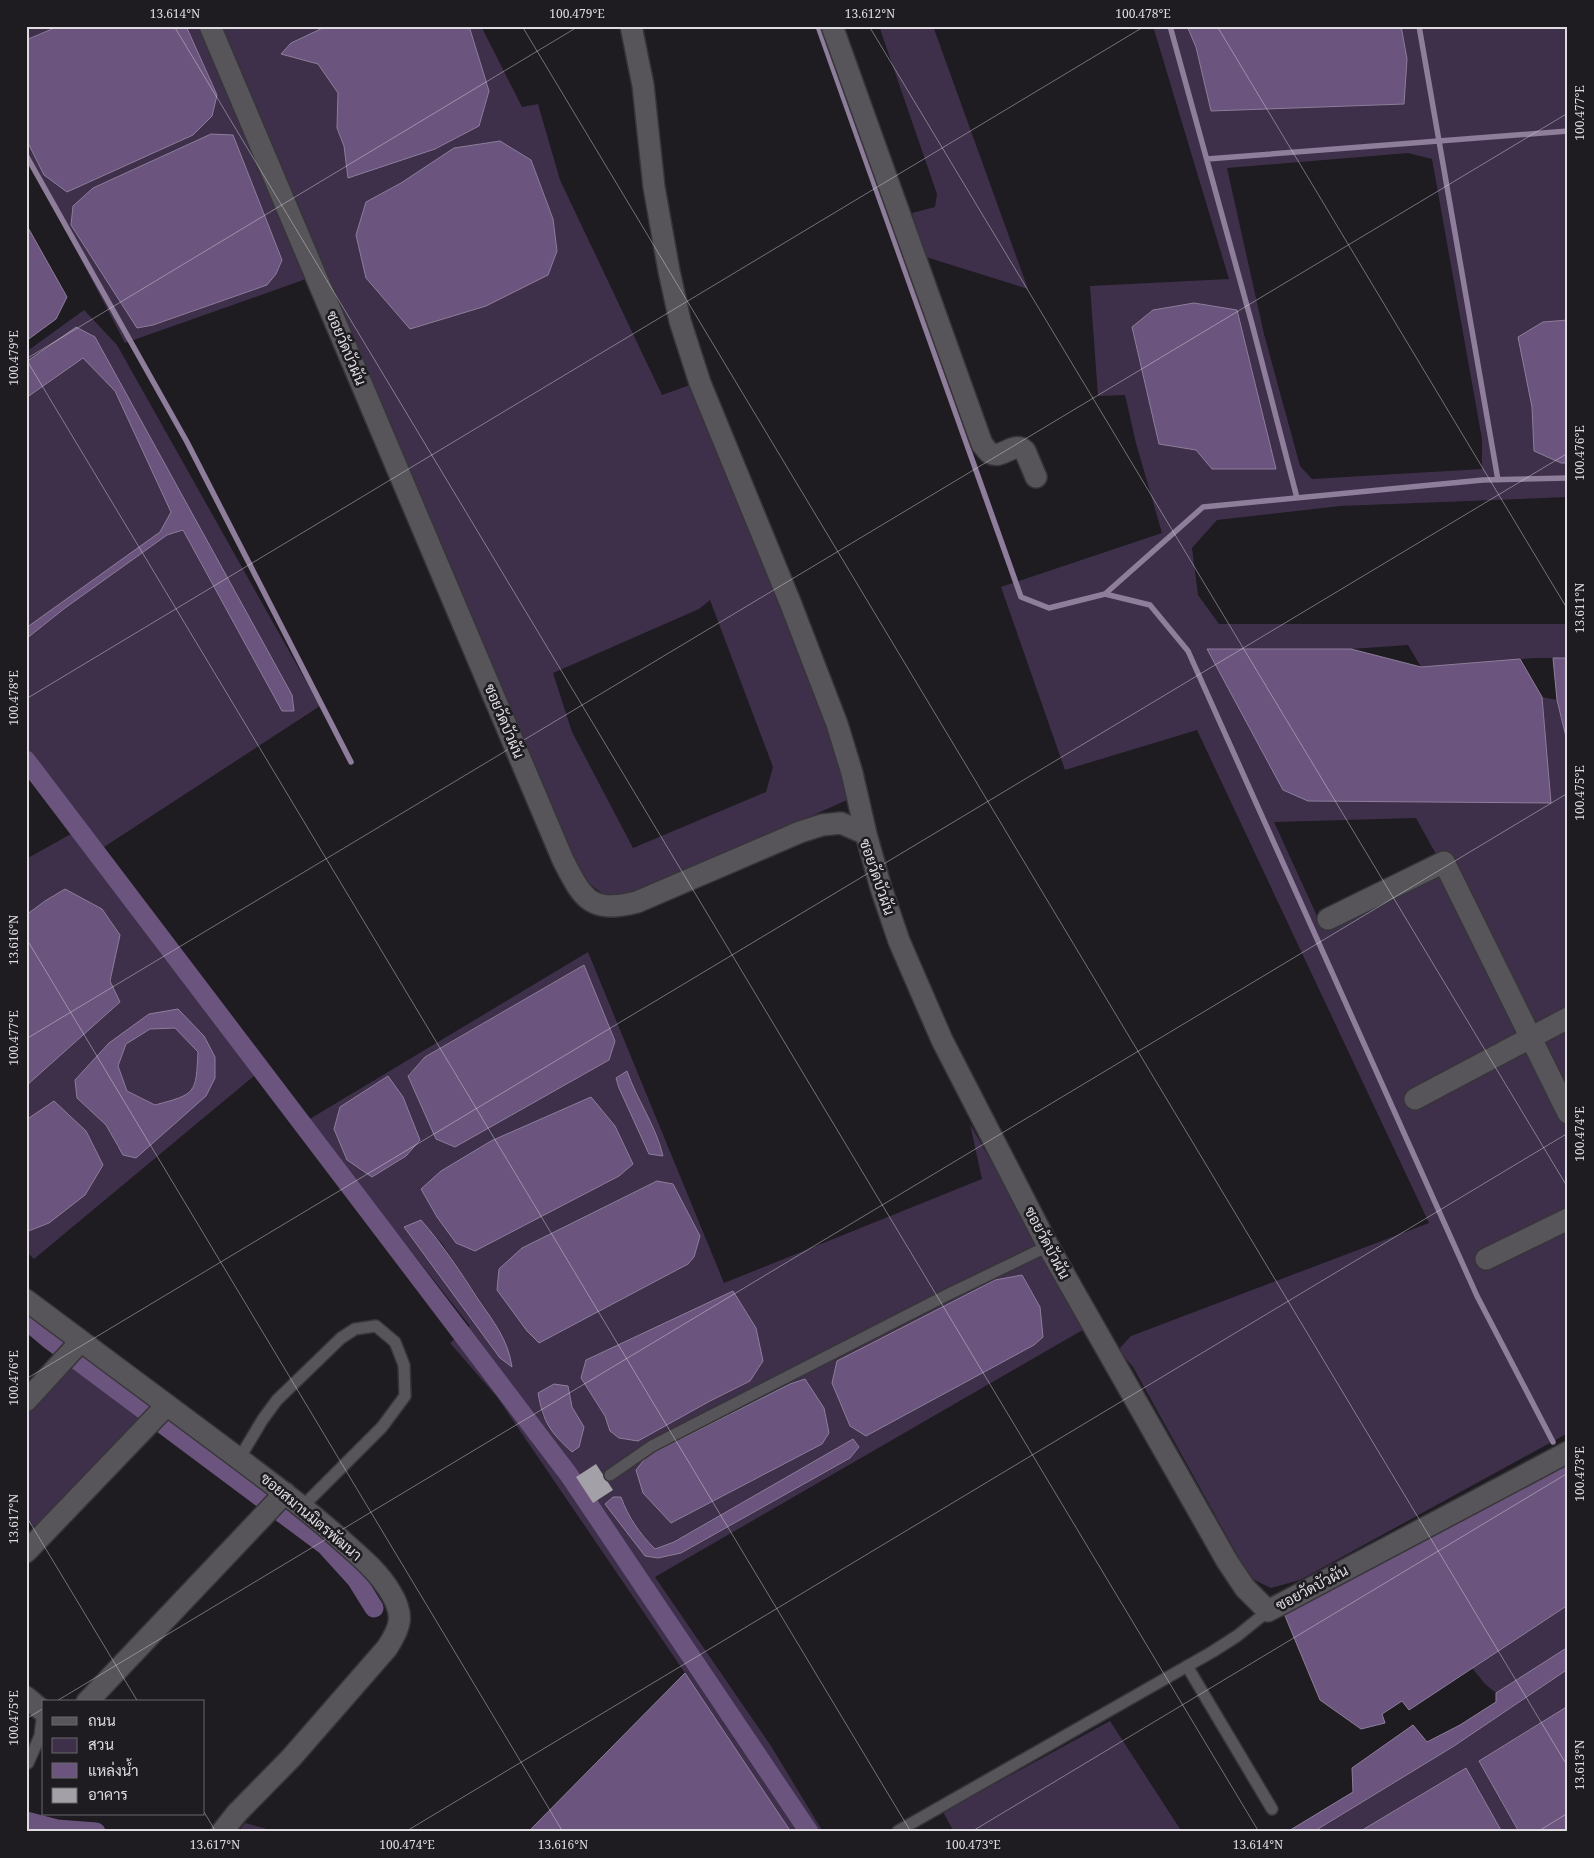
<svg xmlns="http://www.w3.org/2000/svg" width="1594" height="1858" font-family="'Noto Serif',Sarabun,serif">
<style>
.green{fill:#3e304a;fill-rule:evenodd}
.water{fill:#6b547d;stroke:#8e7d9b;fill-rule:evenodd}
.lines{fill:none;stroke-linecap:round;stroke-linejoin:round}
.stream{stroke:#8e7d9b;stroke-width:5.5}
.canal{stroke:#6b547d;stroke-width:19}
.building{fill:#a4a0a8}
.service-casing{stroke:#373539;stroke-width:14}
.minor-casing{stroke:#373539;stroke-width:24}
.service{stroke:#57545a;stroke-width:11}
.minor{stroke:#57545a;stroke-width:21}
.ticks{fill:none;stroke:#dedce0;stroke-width:1;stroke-opacity:0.45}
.labels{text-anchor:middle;stroke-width:5;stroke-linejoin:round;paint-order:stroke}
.street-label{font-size:15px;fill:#dedce0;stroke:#1e1b21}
.neatline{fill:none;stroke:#dedce0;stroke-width:2}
.ticks-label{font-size:12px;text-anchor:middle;fill:#dedce0}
</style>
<rect width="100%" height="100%" fill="#1e1b21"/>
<path class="green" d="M37,26H59L26,40V31Z
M186,26H199L306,279L125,343L26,154V139L44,175L217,95ZM267,285L153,325L137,328Z
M215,26H327L291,43L319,64L338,93L337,128L344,146L348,178L435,149L479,126L489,91L469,26H481L522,107L538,104L560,180L662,395L690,385L810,682L836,753L847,800L648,889L612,901L590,884L571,855ZM531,160L553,219L557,251L366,202L401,183ZM710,600L773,767L766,792L633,848L572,732L553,673L699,609Z
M879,26H933L1028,289L926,257L912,213L935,207L937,194Z
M1153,26H1187L1196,47L1211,111L1407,59L1401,26H1568V320L1543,322L1532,407L1534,451L1561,463H1568V497L1340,506L1217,520L1192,548L1198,595L1219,624H1568V658H1535L1421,667L1408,645L1351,649H1207L1551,803L1542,697L1557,700L1568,745V1433L1300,1580L1271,1588L1250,1578L1133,1367L1118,1350L1131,1336L1429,1223L1197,730L1065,770L1001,587L1162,533L1136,443L1125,395L1098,396L1090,286L1229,279ZM1408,153L1432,159L1482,439V469L1312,479L1300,466L1264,334L1227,168ZM1196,450L1275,469H1212ZM1416,818L1437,856L1317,916L1274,822Z
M84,310L117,345L320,706L104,847L267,1065L34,1259L26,1251V1232L49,1223L54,1101L26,1120V1086L120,1002L110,981L120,935L45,901L26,915V859L87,825L26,747V639L65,608L167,535L183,530L282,711L95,337L75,327L26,362V352ZM149,1014L204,1036L206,1096L118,1148L106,1125L77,1098Z
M83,358L115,391L171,511L161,532L26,628V398Z
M588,952L724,1283L982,1179L970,1124L1086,1328L655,1577L771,1746L823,1832H791L685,1673L497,1397L450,1343L470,1326L308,1120ZM584,965L465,1141L455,1147L408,1075L425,1057ZM657,1181L687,1213L700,1236ZM421,1220L443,1245L503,1335ZM733,1291L756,1328L750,1381L710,1401L610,1431L605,1416L581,1378L587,1360ZM568,1386L572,1407L558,1439L542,1415L538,1393ZM853,1439L859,1447L850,1458L681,1553L658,1558L605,1504L613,1497H621C628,1517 640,1533 655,1549L674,1542Z
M150,1028H175L198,1052C196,1094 196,1094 155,1105L127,1091L118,1066L126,1043Z
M82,1352L151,1404L149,1414L36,1529L26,1520V1412Z
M1568,1605V1647L1496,1693L1485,1684L1472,1668Z
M1568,1669V1706L1479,1761L1519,1832H1502L1466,1768L1359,1832H1313L1454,1746Z
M1110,1721L1182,1832H954L943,1812Z
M245,1823L278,1832H238Z"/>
<path class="water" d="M59,26H186L217,95L212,116L193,135L67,192L44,175L26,139V40Z
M327,26H469L489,91L479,126L435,149L348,178L344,146L337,128L338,93L318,64L281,54L291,43Z
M1187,26H1401L1407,59L1404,104L1211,111L1196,47Z
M211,134L233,135L282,260L276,274L267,285L153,325L137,328L71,225L73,206L93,188Z
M500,141L531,160L553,219L557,251L548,275L486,306L410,329L366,278L356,235L366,202L401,183L454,148Z
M26,224L67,297L56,319L26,341Z
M1194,303L1237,310L1276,469H1212L1196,450L1159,444L1132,327L1153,310Z
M1568,320V463H1561L1534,451L1532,407L1518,337L1543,322Z
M76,327L95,337L292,695L294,711H282L183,530L167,535L65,608L26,639V628L160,532L171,512L115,391L83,358L26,398V362Z
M1207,649H1351L1421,667L1520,659L1542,697L1551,803L1308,801L1283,790Z
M1553,658H1568V745L1557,700Z
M65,889L102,909L120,935L110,981L120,1002L26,1086V915L45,901Z
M584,965L615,1041L609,1060L455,1147L436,1139L408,1076L425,1057Z
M178,1009L204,1036L215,1057V1078L206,1096L136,1158L123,1155L106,1125L77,1098L75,1080L109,1043L149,1014ZM175,1028L198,1052C196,1094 196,1094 155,1105L127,1091L118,1066L126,1044L150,1029Z
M627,1071C637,1100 656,1126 663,1156L649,1154L619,1088L616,1078Z
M388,1076L403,1097L420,1140L406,1156L372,1177L347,1160L334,1129L340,1107Z
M591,1097L615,1126L633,1164L619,1176L475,1251L456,1243L437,1217L421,1189L441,1171L491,1141Z
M54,1101L86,1131L103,1165L85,1195L49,1223L26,1232V1120Z
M657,1181L673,1184L700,1236L694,1257L688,1264L539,1343L527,1331L497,1290L499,1269L522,1248Z
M421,1220C443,1245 460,1271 478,1299C493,1321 508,1339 512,1367L500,1358L404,1227Z
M1022,1275L1040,1307L1043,1337L1034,1345L866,1436L850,1426L832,1383L837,1361L995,1280Z
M733,1291L756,1328L763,1361L750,1381L710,1401L638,1441L619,1438L610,1431L605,1416L581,1378L586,1360Z
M805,1379L824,1408L829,1433L822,1444L671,1523L643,1493L636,1470L647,1456L790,1384Z
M554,1384L568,1386L572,1407L584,1427L579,1447L572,1452C550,1432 543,1422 538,1393Z
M853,1439L859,1447L850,1458L681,1553L658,1558L645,1556L605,1504L613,1497H621C628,1517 640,1534 655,1549L674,1542Z
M1568,1462V1605L1409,1710L1402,1701L1382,1714L1385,1723L1361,1729L1320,1700L1283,1611Z
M1568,1647V1669L1454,1746L1313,1832H1287L1353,1792L1352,1768L1413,1725L1427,1742L1460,1725L1496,1702V1693Z
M685,1673L791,1832H528Z
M1568,1706V1832H1519L1479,1761Z
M1466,1768L1502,1832H1359Z"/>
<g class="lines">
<path class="stream" d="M818,26L1021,597L1049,608L1105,594L1203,507L1483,480L1568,478
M1170,26L1252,324L1297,498
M1419,26L1498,480
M26,155L187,442L351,762
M1207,159L1568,131
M1105,594L1150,605L1188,651L1477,1296L1553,1442"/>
<path class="canal" d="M26,760L569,1475L809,1832
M26,1320L51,1341L326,1546L356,1579L374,1608
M26,1821L57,1829L96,1832"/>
</g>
<path class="building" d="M596,1464L613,1490L593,1503L576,1477Z"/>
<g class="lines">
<defs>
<path id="service" d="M239,1459L263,1419L277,1400L341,1338L355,1329L376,1326L395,1342L404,1365L405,1396L382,1427L302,1507
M610,1475L652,1446L947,1295L1048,1246
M1187,1666L1272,1809
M28,1763L40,1736L43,1711
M898,1831L1212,1652L1237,1636L1268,1611"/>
<path id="minor" d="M210,26L563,860C583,899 590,914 637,902L800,832L822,825L841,823L866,834L881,888L899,941L942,1040L1048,1246L1227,1561L1245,1588L1268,1611L1568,1452
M631,26L643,85L654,187L669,271L680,321L700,383L790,602L837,724L852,773L866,834
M832,26L982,444C984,446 987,451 990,453C1002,460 1014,440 1025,451L1036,477
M1328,919L1444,862L1568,1113
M1415,1099L1568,1018
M1486,1259L1568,1219
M26,1300C98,1354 170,1407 242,1461C278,1488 314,1515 348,1546C364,1560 380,1574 391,1593C405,1616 400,1628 387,1648L291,1758L237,1813L222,1832
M26,1401L81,1341
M26,1552L167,1405
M26,1697L44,1712
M87,1702L285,1493"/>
</defs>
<use href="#service" class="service-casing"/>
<use href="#minor" class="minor-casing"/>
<use href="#service" class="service"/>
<use href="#minor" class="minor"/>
</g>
<path class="ticks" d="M174,26L1259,1832M522,26L1568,1767M869,26L1568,1188M1217,26L1568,610M1565,26L1568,31M26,359L579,26M26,359L911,1832M26,699L1145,26M26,938L563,1832M26,1039L1568,113M26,1379L1568,453M26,1516L138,1702M55,1702L1568,793M26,1719L44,1708M204,1812L216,1832M405,1832L1568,1133M971,1832L1568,1473M1537,1832L1568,1813"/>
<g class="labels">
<g class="street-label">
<text transform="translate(346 348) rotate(67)" y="5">ซอยวัดบัวผัน</text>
<text transform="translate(504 721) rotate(67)" y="5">ซอยวัดบัวผัน</text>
<text transform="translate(877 877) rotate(71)" y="5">ซอยวัดบัวผัน</text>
<text transform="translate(1047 1243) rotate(62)" y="5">ซอยวัดบัวผัน</text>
<text transform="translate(311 1517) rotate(40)" y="5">ซอยสมานมิตรพัฒนา</text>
<text transform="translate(1312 1588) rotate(-28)" y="5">ซอยวัดบัวผัน</text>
</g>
</g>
<rect width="1594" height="1858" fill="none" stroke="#1e1b21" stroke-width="55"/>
<rect x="42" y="1700" width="162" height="115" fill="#1e1b21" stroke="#6b686d"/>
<rect x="52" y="1717" width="25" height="8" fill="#57545a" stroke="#6b686d"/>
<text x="88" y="1726" font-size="15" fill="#dedce0">ถนน</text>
<rect x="52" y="1738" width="25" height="15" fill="#3e304a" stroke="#6b686d"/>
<text x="88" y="1750" font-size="15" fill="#dedce0">สวน</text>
<rect x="52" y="1763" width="25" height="15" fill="#6b547d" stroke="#6b686d"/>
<text x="88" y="1776" font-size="15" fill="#dedce0">แหล่งน้ำ</text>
<rect x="52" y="1788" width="25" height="15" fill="#a4a0a8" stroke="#6b686d"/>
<text x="88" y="1800" font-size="15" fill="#dedce0">อาคาร</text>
<rect x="28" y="28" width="1538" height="1802" class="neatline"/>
<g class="ticks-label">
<text x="175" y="18">13.614°N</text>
<text x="577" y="18">100.479°E</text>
<text x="870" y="18">13.612°N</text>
<text x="1143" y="18">100.478°E</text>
<text transform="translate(1580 113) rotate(-90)" y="4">100.477°E</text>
<text transform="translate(14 358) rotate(-90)" y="4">100.479°E</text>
<text transform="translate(1580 453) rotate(-90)" y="4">100.476°E</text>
<text transform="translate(1580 608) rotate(-90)" y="4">13.611°N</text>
<text transform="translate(14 698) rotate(-90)" y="4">100.478°E</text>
<text transform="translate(1580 793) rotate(-90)" y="4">100.475°E</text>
<text transform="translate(14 940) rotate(-90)" y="4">13.616°N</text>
<text transform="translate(14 1038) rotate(-90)" y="4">100.477°E</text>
<text transform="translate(1580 1134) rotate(-90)" y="4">100.474°E</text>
<text transform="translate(14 1378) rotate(-90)" y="4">100.476°E</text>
<text transform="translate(1580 1474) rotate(-90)" y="4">100.473°E</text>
<text transform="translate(14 1519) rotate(-90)" y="4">13.617°N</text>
<text transform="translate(14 1718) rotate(-90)" y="4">100.475°E</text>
<text transform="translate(1580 1765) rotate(-90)" y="4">13.613°N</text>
<text x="215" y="1849">13.617°N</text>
<text x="407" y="1849">100.474°E</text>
<text x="563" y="1849">13.616°N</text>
<text x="973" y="1849">100.473°E</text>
<text x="1258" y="1849">13.614°N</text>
</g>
</svg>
